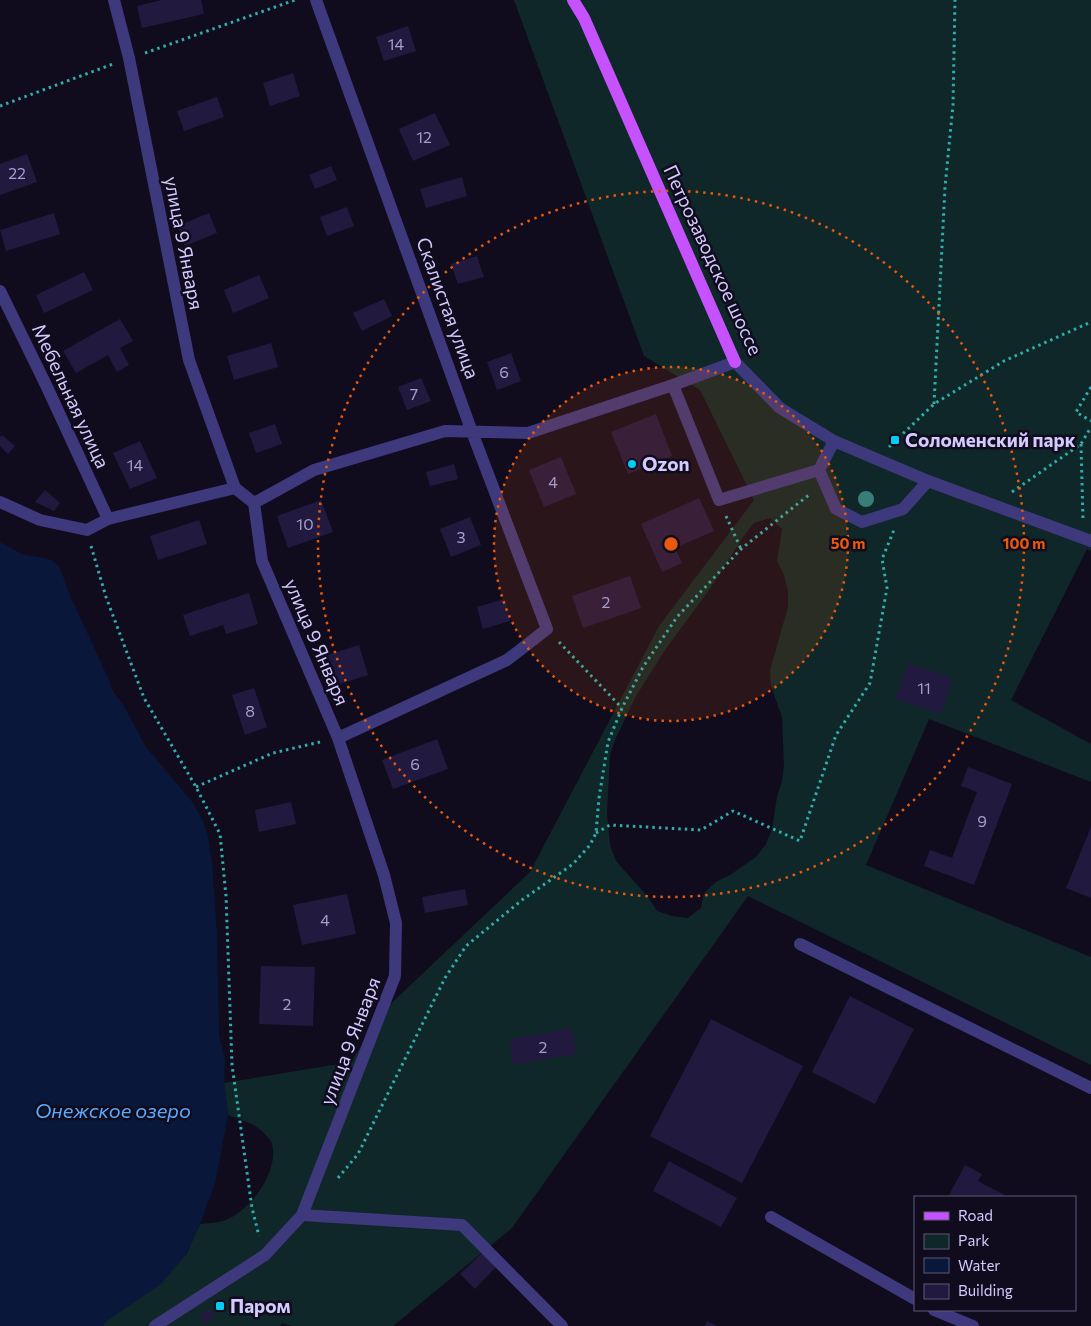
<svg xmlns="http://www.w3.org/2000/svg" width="1091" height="1326" font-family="Commissioner,sans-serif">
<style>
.green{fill:#0f2728;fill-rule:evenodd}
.water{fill:#09183a}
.building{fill:#22193f}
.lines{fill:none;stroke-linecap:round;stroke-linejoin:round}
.path{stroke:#2faeac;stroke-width:3;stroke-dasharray:2.5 4;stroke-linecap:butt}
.minor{stroke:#3e387d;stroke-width:12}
.major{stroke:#c652fd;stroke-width:12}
.tree{fill:#387e78}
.ring{fill:none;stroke:#e8590c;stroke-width:2.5;stroke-dasharray:2.5 5}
.poi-dot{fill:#03cdf1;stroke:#100c1e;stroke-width:2}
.labels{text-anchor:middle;stroke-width:5;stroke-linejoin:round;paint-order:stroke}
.number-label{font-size:16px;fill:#a79ece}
.street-label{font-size:19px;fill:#d3cafe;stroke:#100c1e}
.poi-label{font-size:19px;font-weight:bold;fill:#d3cafe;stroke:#100c1e;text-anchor:start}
.water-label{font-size:20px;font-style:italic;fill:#59a9fd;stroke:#100c1e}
.centre{fill:#e8590c;stroke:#100c1e;stroke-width:2.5}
.ring-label{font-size:15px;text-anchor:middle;font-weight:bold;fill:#e8590c;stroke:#100c1e;stroke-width:5;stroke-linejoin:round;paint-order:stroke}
</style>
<rect width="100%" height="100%" fill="#100c1e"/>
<path class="green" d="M514,0H1091V551L1087,549L1011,700L1091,744V782L929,719L866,865L1091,957V1065L748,896L512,1228L393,1326H292L282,1323L280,1326H104V1323L186,1255L200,1224C207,1223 216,1223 223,1221C250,1213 282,1168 271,1141C269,1138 265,1135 263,1132C252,1122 242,1120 228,1115L224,1083L351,1062L382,1012L530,872L659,626L754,500L700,390L644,356ZM770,518L782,529L777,561L784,575L788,591V607L770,670L771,686L782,717L784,765L782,781L777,797L772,829L766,844L756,857L730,875L716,882L704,893L701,908L688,918L672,916L657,911L648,897L616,861L610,845L607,813L610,755L615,740L636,696L667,647L707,593L744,536L754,523Z"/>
<path class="water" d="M0,542L24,555L44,558L53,561L60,568L71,598L109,680L113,692L122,703L146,747L193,803L203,821L208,837L212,863L217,935L219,1036L225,1058L224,1083L228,1115L215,1184L200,1224L186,1255L161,1284L104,1323V1326H0Z"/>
<path class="building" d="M162,0H201L204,14L142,28L137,6Z
M408,26L416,51L384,61L376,37Z
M293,73L300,96L270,106L263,83Z
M217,97L224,117L184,131L177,111Z
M435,113L450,145L413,161L399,129Z
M27,154L37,182L0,195V164Z
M331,166L337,180L315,189L309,175Z
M462,177L467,196L426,208L420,189Z
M347,207L354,226L327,236L320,217Z
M54,213L60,234L6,251L0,230Z
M209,213L217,233L185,246L177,226Z
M477,256L484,277L458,284L451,264Z
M84,272L93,290L44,313L36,295Z
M259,275L269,298L233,313L224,290Z
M384,299L392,316L362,331L353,313Z
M120,319L133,341L120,348L129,365L117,372L108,355L76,373L63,351Z
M271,343L278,367L234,380L227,356Z
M511,353L521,381L497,390L487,362Z
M421,378L431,401L407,410L398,387Z
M656,414L672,456L628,474L611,432Z
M275,424L282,444L256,453L249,433Z
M2,435L15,446L8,454L0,446V437Z
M140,441L157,478L130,489L113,453Z
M561,457L576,494L544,507L529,470Z
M454,464L458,479L430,486L426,472Z
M45,490L60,503L54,511L35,502Z
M699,498L714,531L675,548L682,563L662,572L641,524Z
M321,500L333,532L288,548L277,516Z
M470,517L481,545L451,557L440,529Z
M199,520L207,544L158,560L150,536Z
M630,576L641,608L583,628L572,596Z
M249,593L258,624L226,634L223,625L190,636L183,615Z
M504,599L510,621L483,629L477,607Z
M359,645L368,675L330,687L321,657Z
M908,663L953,678L941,714L895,699Z
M254,688L267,727L245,735L232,695Z
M437,739L448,769L393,789L382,760Z
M968,767L1012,784L974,885L924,866L930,850L952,858L977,792L961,786Z
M291,802L296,824L259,832L255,810Z
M1091,827V898L1066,888Z
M465,889L468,905L425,913L422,897Z
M347,894L356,934L302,945L293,905Z
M261,966L315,967L313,1026L259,1024Z
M850,996L914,1029L875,1104L812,1072Z
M711,1019L803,1066L742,1183L650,1136Z
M572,1028L576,1054L513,1065L510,1039Z
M669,1161L737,1198L721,1227L653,1191Z
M965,1165L982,1174L978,1181L1008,1197H948Z
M482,1253L496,1267L475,1289L460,1274Z
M209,1309L215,1317L204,1324L199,1316Z
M707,1321L717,1326H705Z"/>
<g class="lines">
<path class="path" d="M145,53L295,0
M0,106L113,64
M1091,387L1076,412L1091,421
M934,404L945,187L953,105L955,0
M1081,444L1083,520
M889,447L934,404L1004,361L1091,322
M1012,492L1081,444L1091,427
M726,516L741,549
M91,546L106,597L144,698L196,787L220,834L226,896L232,1065L252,1208L259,1236
M559,642L622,708
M196,787L273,753L320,742
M596,833L610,825L701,830L733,811L800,841L836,735L870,683L887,588L882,559L894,530
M338,1178L358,1154L445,978L466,946L522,900L573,864L590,845L596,833L599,798L608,742L622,708L643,667L677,617L741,549L810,494"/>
<path class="minor" d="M114,0L129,58L189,360L235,488
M316,0L472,432L547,629L507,660L338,738
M0,291L46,385L108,519
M673,385L719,500L819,470L834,441
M819,470L836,509L862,522L903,509L928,481
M235,488L254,503
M0,502L40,520L87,530L108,519L235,488
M254,503L314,470L445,431L528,433L673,385L735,362L780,408L834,441L928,481L1091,541
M800,944L1091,1088
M302,1215L462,1225L562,1326
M771,1217L915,1299
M934,1310L973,1326
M155,1326L265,1255L302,1215L395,976L396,923L384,875L338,738L262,561L254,503"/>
<path class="major" d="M573,0L584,18L735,362"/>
</g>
<circle class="tree" cx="866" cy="499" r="8"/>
<circle cx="671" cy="544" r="177" fill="#e8590c" fill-opacity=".12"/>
<g class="ring">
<circle cx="671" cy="544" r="177"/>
<circle cx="671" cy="544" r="353"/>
</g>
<g class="poi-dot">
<rect x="890" y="435" width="10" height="10" rx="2.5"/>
<circle cx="632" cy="464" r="5"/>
<rect x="215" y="1301" width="10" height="10" rx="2.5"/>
</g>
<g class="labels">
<g class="number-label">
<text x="396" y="50">14</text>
<text x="424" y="143">12</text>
<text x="17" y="179">22</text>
<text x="504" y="378">6</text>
<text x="414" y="400">7</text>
<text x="135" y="471">14</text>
<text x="553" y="488">4</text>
<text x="305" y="530">10</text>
<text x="461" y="543">3</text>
<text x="606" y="608">2</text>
<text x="924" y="694">11</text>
<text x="250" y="717">8</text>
<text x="415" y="770">6</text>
<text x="982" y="827">9</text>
<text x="325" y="926">4</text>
<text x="287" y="1010">2</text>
<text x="543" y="1053">2</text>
</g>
<g class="street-label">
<text transform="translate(184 243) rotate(79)" y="7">улица 9 Января</text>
<text transform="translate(713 260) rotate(65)" y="7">Петрозаводское шоссе</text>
<text transform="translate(448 308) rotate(70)" y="7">Скалистая улица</text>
<text transform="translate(71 396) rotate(65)" y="7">Мебельная улица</text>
<text transform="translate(317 642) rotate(67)" y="7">улица 9 Января</text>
<text transform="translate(350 1041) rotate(-69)" y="7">улица 9 Января</text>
</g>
<g class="poi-label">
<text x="905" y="447">Соломенский парк</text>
<text x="642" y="471">Ozon</text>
<text x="230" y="1313">Паром</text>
</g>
<g class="water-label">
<text x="113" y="1118">Онежское озеро</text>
</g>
</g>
<circle cx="671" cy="544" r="8" class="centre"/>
<g class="ring-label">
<text x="848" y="549">50 m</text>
<text x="1024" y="549">100 m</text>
</g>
<rect x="914" y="1196" width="162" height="115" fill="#100c1e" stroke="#5e5878"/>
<rect x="924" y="1212" width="25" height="8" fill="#c652fd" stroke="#5e5878"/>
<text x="958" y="1221" font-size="15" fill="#d3cafe">Road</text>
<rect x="924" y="1234" width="25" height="15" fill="#0f2728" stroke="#5e5878"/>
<text x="958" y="1246" font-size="15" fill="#d3cafe">Park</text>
<rect x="924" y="1258" width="25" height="15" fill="#09183a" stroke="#5e5878"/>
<text x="958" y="1271" font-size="15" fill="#d3cafe">Water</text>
<rect x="924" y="1284" width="25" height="15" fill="#22193f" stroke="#5e5878"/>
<text x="958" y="1296" font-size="15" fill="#d3cafe">Building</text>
</svg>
